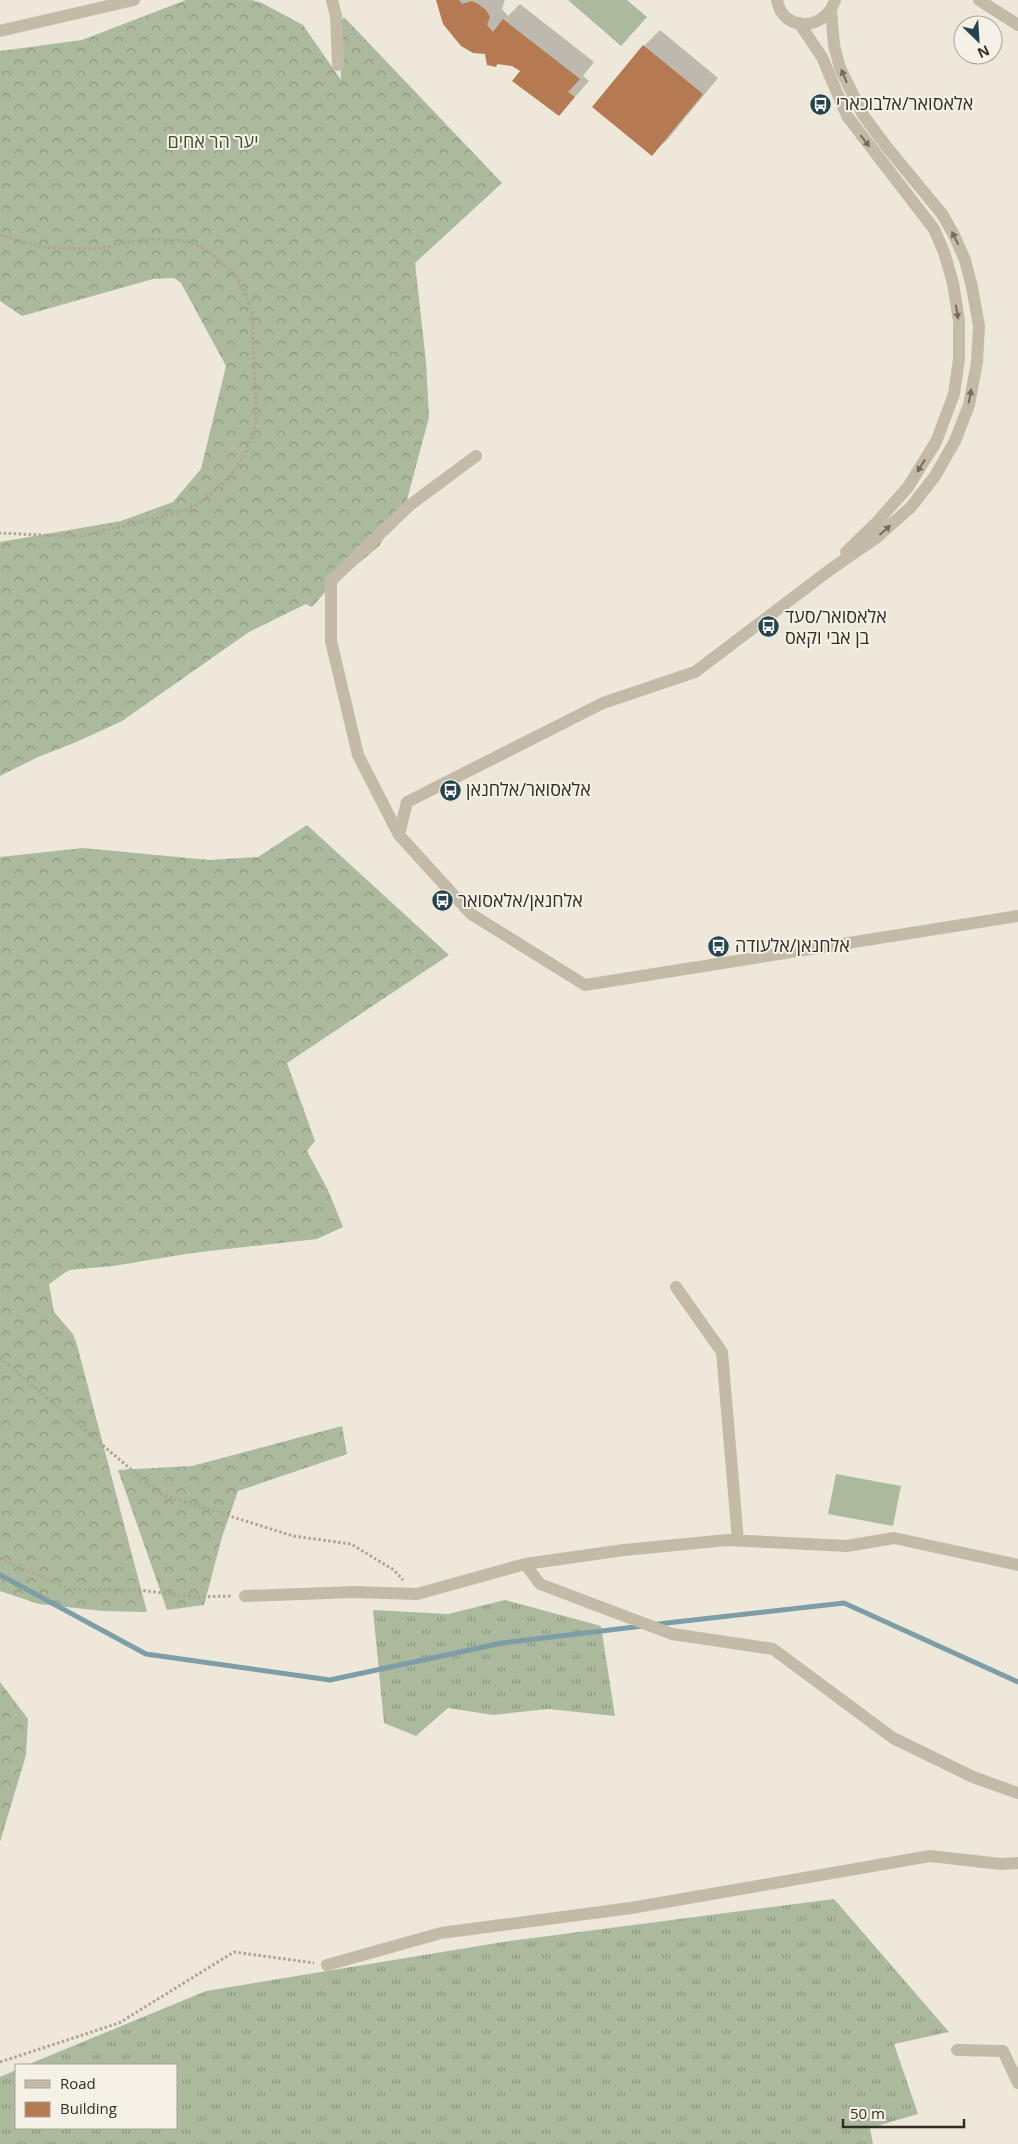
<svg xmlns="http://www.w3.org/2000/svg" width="1018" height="2144" font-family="'Open Sans','Noto Sans Hebrew',sans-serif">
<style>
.grass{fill:url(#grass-tufts)}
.forest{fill:url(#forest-crowns)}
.pitch{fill:#abba9d}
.shadow{fill:#0003}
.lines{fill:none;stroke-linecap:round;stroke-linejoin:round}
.stream{stroke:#7d9ea7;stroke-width:5}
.building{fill:#b57a51}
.path{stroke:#afa493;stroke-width:3;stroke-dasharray:2.5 2.5;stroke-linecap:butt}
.minor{stroke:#c4baa8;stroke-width:12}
.oneway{fill:#746c61}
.labels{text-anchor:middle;stroke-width:4;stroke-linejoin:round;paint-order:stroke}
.poi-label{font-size:18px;fill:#322c27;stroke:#f6f1e6;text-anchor:start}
.park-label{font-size:18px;fill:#3d4d2e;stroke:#f6f1e6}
</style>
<defs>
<pattern id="grass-tufts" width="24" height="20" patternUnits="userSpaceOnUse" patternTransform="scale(1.25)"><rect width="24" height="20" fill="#abba9d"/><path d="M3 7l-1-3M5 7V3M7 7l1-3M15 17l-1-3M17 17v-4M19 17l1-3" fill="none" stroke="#8c9780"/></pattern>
<pattern id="forest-crowns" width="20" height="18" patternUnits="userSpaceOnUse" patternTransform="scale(1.25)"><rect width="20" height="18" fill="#abba9d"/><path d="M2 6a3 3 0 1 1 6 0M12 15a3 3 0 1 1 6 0" fill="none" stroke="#8c9780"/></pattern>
</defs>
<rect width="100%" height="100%" fill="#eee8db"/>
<path class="grass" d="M505,1600L601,1626L615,1716L548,1709L493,1715L448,1708L416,1736L384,1723L373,1610L448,1614Z
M834,1899L949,2032L894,2044L918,2114L870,2128L873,2144H0V2077L16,2070V2128H176V2065H27L206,1991L503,1942Z"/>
<path class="forest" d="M186,0H251L260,2L303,25L341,80L340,23L344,17L502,183L415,263L426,362L429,417L407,500L379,546L328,589L312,607L306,604L249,632L122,721L74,743L38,757L0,776V542L121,521L173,502L201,469L226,366L181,283L174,278L153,279L22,316L0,301V51L82,40Z
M307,825L449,955L287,1063L315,1141L307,1151L328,1190L343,1227L317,1239L192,1253L113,1266L69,1270L49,1284L54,1312L73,1334L77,1345L147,1612L103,1611L39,1604L0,1591V857L83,848L209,860L258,857Z
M342,1426L347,1454L238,1491L222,1537L204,1605L167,1610L118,1470L192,1466Z
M0,1682L28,1719L26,1755L0,1842Z"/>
<path class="pitch" d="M568,0H627L647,17L621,46Z
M836,1474L901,1486L893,1526L828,1514Z"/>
<path class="shadow" d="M437,0H505L502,9L508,16L520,4L594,62L583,76L589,81L559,115L522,70L512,64L499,63L496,66L487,53L462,45L444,24Z
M660,30L718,78L668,139L652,154L594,106L644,46Z"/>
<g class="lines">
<path class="stream" d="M0,1575L146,1654L330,1680L502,1643L643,1626
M658,1624L844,1603L1018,1682"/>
</g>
<path class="building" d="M436,0H459L462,4L472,1L478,4L486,10L490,17L487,25L493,32L503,19L580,79L568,92L575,97L559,116L512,81L520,71L512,66L497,64L496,67L487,65L485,54L473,53L461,46L443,24Z
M643,45L703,94L652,156L592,107Z"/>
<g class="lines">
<path class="path" d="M0,235L42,247L94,249L146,239L181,240L204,248L234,274L245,292L252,313L256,416L253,435L244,456L229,478L200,503L183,511L79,537L0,533
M0,1358L160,1494L293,1536L351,1544L394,1570L403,1580
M0,1558L69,1589L139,1590L195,1597L233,1596
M0,2062L119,2023L234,1952L314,1963"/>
<path class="minor" d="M332,0L336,16L338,65
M777,0C783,34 826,30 835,0
M979,0L1018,25
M831,11L834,45L840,68L863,115L886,146L942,214L954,235L965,260L972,287L979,326L977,362L969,405L955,441L935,476L911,507L876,538L831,569L695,672L603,703L407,802L399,835L471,914L585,985L1018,916
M799,23L822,57L847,116L934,229L944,252L953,283L959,321V359L954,394L936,442L908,487L877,522L846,552
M0,31L134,0
M399,835L358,755L331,641V581L410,505L476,456
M676,1287L722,1352L738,1541
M525,1564L540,1584L672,1634L773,1649L893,1738L973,1777L1018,1793
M245,1596L354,1592L417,1594L525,1564L624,1550L727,1540L847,1546L894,1538L1018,1565
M327,1965L441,1933L631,1908L930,1856L1001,1864L1018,1863
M957,2050L1003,2051L1018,2083"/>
</g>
<defs><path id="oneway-solid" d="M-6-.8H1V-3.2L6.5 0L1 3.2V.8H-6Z" transform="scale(1.25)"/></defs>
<g class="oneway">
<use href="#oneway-solid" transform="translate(844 76) rotate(-113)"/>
<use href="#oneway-solid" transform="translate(865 141) rotate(52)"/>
<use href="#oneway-solid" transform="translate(955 238) rotate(-116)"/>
<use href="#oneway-solid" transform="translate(957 312) rotate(81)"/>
<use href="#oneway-solid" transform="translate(970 396) rotate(-79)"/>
<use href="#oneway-solid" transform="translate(921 466) rotate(122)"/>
<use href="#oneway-solid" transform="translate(885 530) rotate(-41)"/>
</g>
<defs>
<symbol id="bus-disc" viewBox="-11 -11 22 22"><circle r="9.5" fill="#23434e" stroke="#f6f1e6"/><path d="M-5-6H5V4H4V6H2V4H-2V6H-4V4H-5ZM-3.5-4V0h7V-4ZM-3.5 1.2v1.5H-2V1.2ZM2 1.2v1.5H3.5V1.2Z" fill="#fff"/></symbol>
</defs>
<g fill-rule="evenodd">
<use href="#bus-disc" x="808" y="92" width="25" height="25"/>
<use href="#bus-disc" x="756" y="614" width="25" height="25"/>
<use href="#bus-disc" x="438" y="778" width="25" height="25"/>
<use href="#bus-disc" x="430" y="888" width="25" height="25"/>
<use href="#bus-disc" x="706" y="934" width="25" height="25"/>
</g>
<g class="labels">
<g class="poi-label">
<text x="836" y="110">אלאסואר/אלבוכארי</text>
<text x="785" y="623">אלאסואר/סעד<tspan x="785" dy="21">בן אבי וקאס</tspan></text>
<text x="466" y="796">אלאסואר/אלחנאן</text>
<text x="458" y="907">אלחנאן/אלאסואר</text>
<text x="735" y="952">אלחנאן/אלעודה</text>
</g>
<g class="park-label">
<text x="213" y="148">יער הר אחים</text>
</g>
</g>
<rect x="15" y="2064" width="162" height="65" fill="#f6f1e6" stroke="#a8a29a"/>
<rect x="25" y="2080" width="25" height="8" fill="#c4baa8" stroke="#a8a29a"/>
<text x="60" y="2089" font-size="15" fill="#322c27">Road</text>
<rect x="25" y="2102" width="25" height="15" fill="#b57a51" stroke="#a8a29a"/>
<text x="60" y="2114" font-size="15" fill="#322c27">Building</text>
<g transform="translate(978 40) rotate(155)"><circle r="24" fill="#f6f1e6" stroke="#a8a29a"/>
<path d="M0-4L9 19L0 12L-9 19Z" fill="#23434e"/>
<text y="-8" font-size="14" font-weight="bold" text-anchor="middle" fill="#322c27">N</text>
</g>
<path d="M843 2119v8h121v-8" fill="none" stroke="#322c27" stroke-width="2.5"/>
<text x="850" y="2119" font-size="15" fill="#322c27" stroke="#f6f1e6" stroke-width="4" paint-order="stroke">50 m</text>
</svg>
